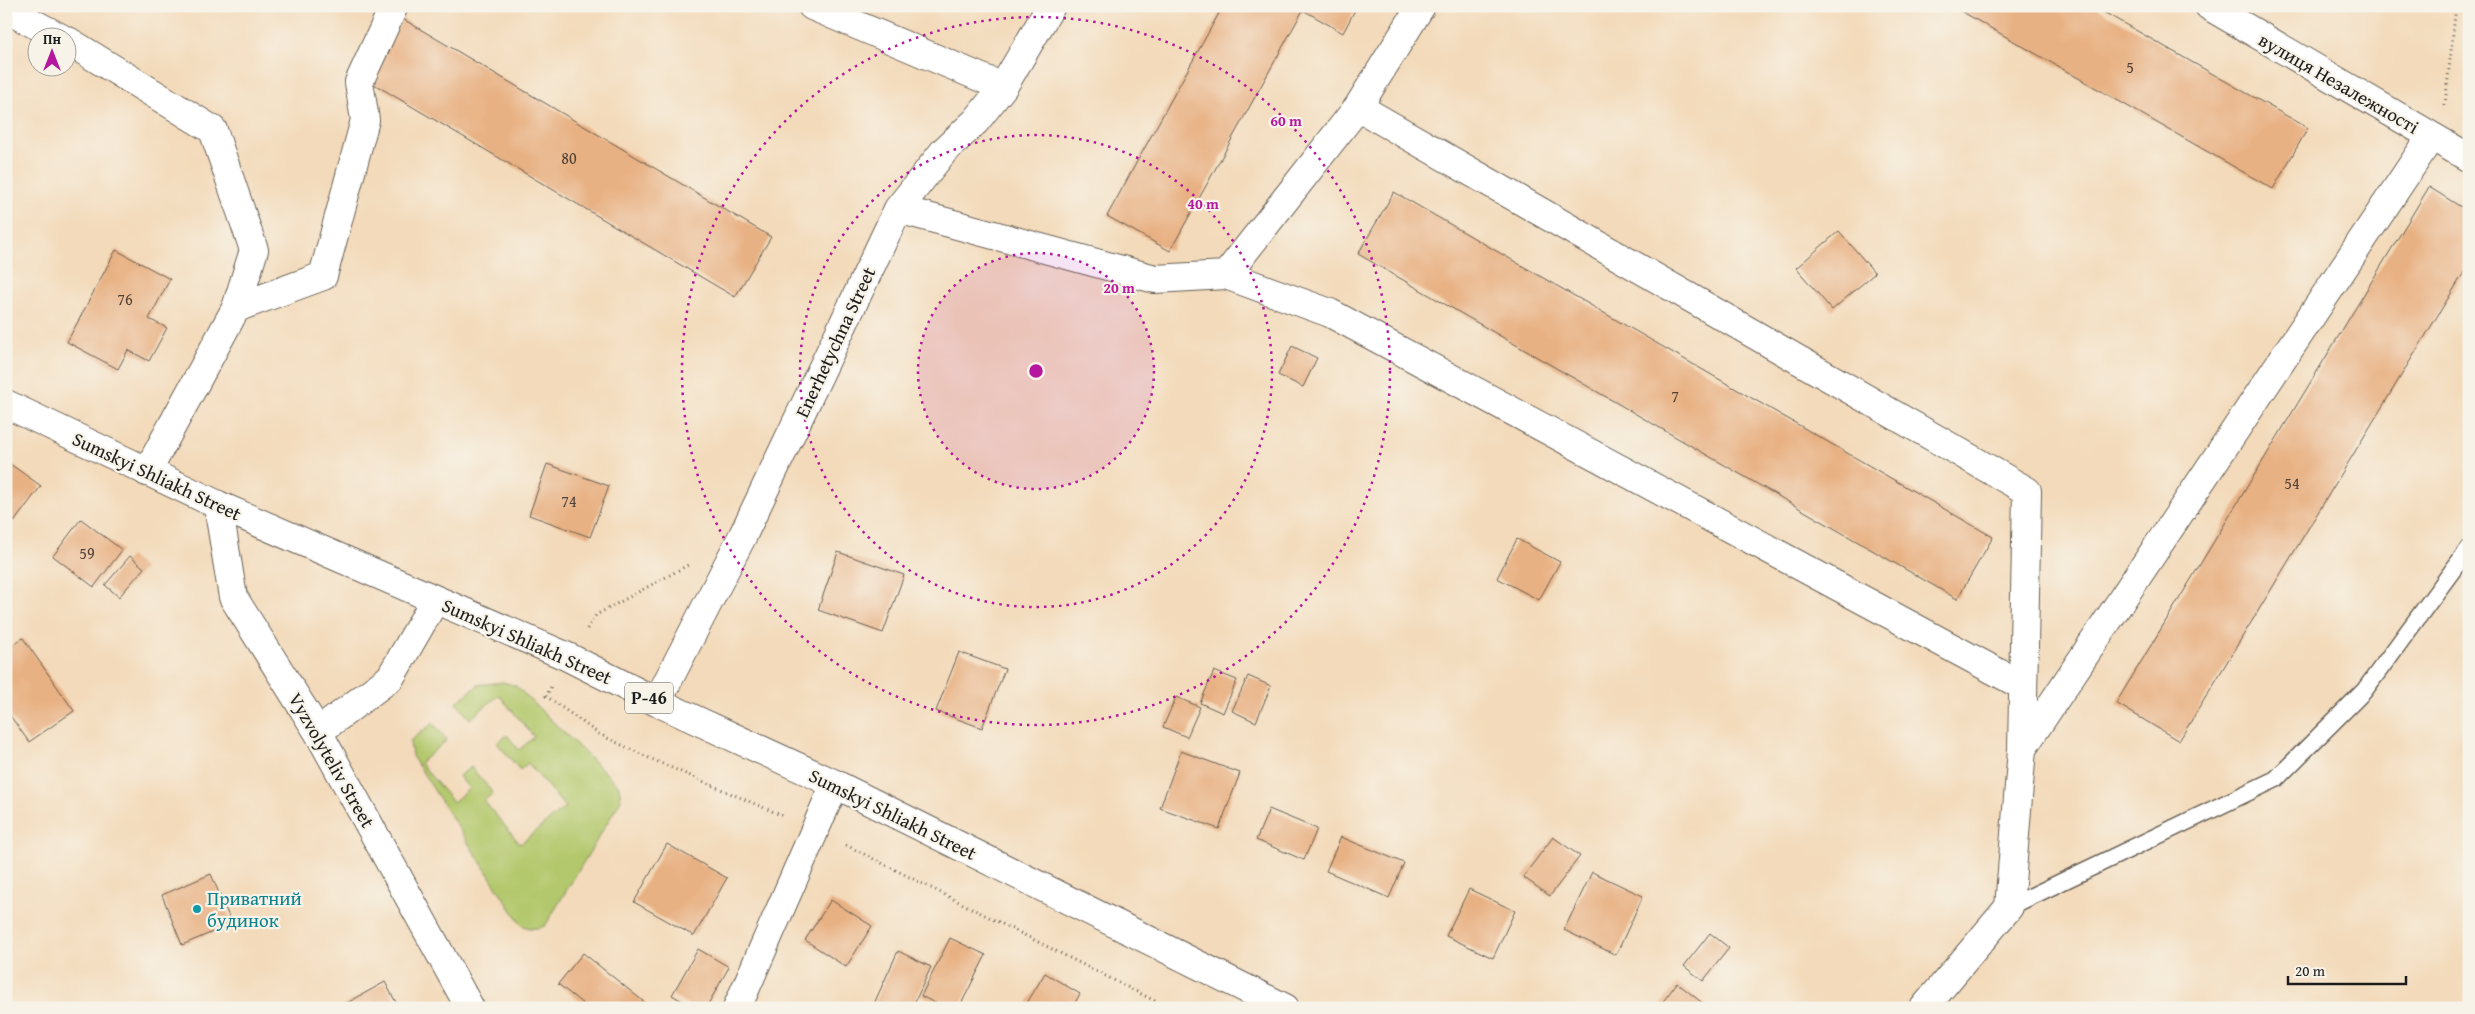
<svg xmlns="http://www.w3.org/2000/svg" width="2475" height="1014" font-family="'Gentium Book Plus',serif">
<style>
.green{fill:#b3c86c;stroke:#687244}
.building{fill:#e8b183}
.lines{fill:none;stroke-linecap:round;stroke-linejoin:round}
.service-casing{stroke:#675e53;stroke-width:19}
.minor-casing{stroke:#675e53;stroke-width:30}
.primary-casing{stroke:#675e53;stroke-width:30}
.path{stroke:#675e53;stroke-width:3;stroke-dasharray:1 4;stroke-linecap:butt}
.service{stroke:#fff;stroke-width:16}
.minor{stroke:#fff;stroke-width:28}
.primary{stroke:#fff;stroke-width:28}
.ring{fill:none;stroke:#b5179e;stroke-width:2.5;stroke-dasharray:2.5 5}
.culture-dot{fill:#0f9aa8;stroke:#f7f3e8;stroke-width:2}
.labels{text-anchor:middle;stroke-width:4.5;stroke-linejoin:round;paint-order:stroke}
.number-label{font-size:16px;fill:#4f4136}
.shield{fill:#f7f3e8;stroke:#5e5c59;stroke-width:1}
.shield-label{font-size:18px;font-weight:bold;fill:#1c1c1c}
.street-label{font-size:19px;fill:#1c1c1c;stroke:#f7f3e8}
.culture-label{font-size:19px;fill:#0d838f;stroke:#f7f3e8;text-anchor:start}
.centre{fill:#b5179e;stroke:#f7f3e8;stroke-width:2.5}
.ring-label{font-size:15px;text-anchor:middle;font-weight:bold;fill:#b5179e;stroke:#f7f3e8;stroke-width:4.5;stroke-linejoin:round;paint-order:stroke}
</style>
<rect width="100%" height="100%" fill="#f7f3e8"/>
<filter id="ink" filterUnits="userSpaceOnUse"><feTurbulence type="fractalNoise" baseFrequency=".02" numOctaves="2"/><feDisplacementMap in="SourceGraphic" scale="10" xChannelSelector="R" yChannelSelector="G"/><feConvolveMatrix kernelMatrix="1 2 1 2 8 2 1 2 1" color-interpolation-filters="sRGB"/></filter>
<filter id="wash" filterUnits="userSpaceOnUse"><feTurbulence type="fractalNoise" baseFrequency=".0096" numOctaves="4" result="noise"/><feDisplacementMap in="SourceGraphic" scale="20" xChannelSelector="R" yChannelSelector="G"/><feGaussianBlur stdDeviation="1.12" result="paint"/><feColorMatrix in="noise" values="0 0 0 0 0 0 0 0 0 0 0 0 0 0 0 0 0 1.4 0 .05"/><feComposite in="paint" operator="in"/></filter>
<g filter="url(#wash)">
<rect width="100%" height="100%" fill="#f3daba"/>
<path class="green" d="M503,682L516,686L619,786L621,800L545,926C536,929 528,930 520,923L412,756L410,741L433,723L447,740L420,763L453,802L469,789L459,776L471,767L493,793L484,801L520,844L565,807L528,763L520,770L497,743L507,735L519,750L534,737L499,695L470,719L456,703L478,685Z"/>
<g id="blocks">
<path class="building" d="M1223,6H1357L1343,33L1303,10L1170,251L1107,216Z
M1952,6H2093L2308,128L2273,189Z
M403,19L771,237L735,297L367,80Z
M2429,187L2469,212V264L2179,741L2116,703Z
M1394,192L1993,537L1957,599L1358,254Z
M1839,231L1875,273L1832,310L1796,268Z
M116,250L170,279L149,319L167,328L149,361L128,350L118,369L67,342Z
M1292,346L1317,358L1303,387L1278,375Z
M6,461L41,486L14,522L6,515Z
M547,464L609,486L590,537L529,515Z
M81,519L122,550L94,587L53,556Z
M1517,539L1560,562L1539,600L1497,578Z
M838,552L904,575L883,633L818,610Z
M130,556L144,568L119,597L105,585Z
M23,638L74,711L29,742L6,710V649Z
M959,652L1005,669L982,728L936,711Z
M1214,671L1237,680L1223,713L1200,703Z
M1248,676L1271,686L1256,722L1232,711Z
M1176,697L1200,707L1187,737L1163,727Z
M1181,751L1240,773L1219,829L1160,808Z
M1269,809L1317,829L1304,860L1256,840Z
M1341,837L1404,863L1389,898L1326,871Z
M1553,837L1580,856L1550,896L1523,877Z
M667,844L727,878L694,936L634,902Z
M1592,872L1643,896L1616,955L1564,930Z
M211,874L232,924L182,945L162,895Z
M1469,889L1515,911L1493,958L1446,936Z
M831,900L872,926L846,967L805,940Z
M1710,933L1729,948L1703,981L1684,966Z
M950,938L986,955L959,1008H945L921,996Z
M698,949L729,967L706,1008H694L672,995Z
M898,951L931,967L912,1008H872Z
M583,953L648,1005L645,1008H588L558,984Z
M1045,973L1080,994L1072,1008H1024Z
M385,982L399,1008H338Z
M1677,983L1709,1008H1658Z"/>
</g>
</g>
<g filter="url(#ink)">
<use href="#blocks" fill-opacity="0" stroke="#675e53" stroke-width="1"/>
<g class="lines">
<defs>
<path id="service" d="M2009,907L2276,779L2364,691L2469,548"/>
<path id="minor" d="M812,6L1003,87
M2209,6L2469,158
M6,9L61,38
M68,41L213,130L254,250L236,308L147,472
M1358,107L2027,491L2022,749
M898,209L1155,279L1226,275L1330,313L2023,686
M1226,275L1358,107L1421,6
M236,308L323,276L365,120L359,82L394,6
M218,505L233,597L318,732L470,1008
M657,702L743,535L898,209L944,151L976,121L1003,87L1051,6
M318,732L390,678L435,600
M737,1008L835,784
M1924,1008L2009,907L2022,749L2431,137"/>
<path id="primary" d="M6,404L218,505L568,657L657,702L835,784L1285,1008"/>
</defs>
<use href="#service" class="service-casing"/>
<use href="#minor" class="minor-casing"/>
<use href="#primary" class="primary-casing"/>
<path class="path" d="M2445,105L2456,6
M587,629L596,615L688,565
M551,687L546,696L599,734L649,758L783,816
M846,845L1169,1008"/>
<use href="#service" class="service"/>
<use href="#minor" class="minor"/>
<use href="#primary" class="primary"/>
</g>
</g>
<circle cx="1036" cy="371" r="118" fill="#b5179e" fill-opacity=".12"/>
<g class="ring">
<circle cx="1036" cy="371" r="118"/>
<circle cx="1036" cy="371" r="236"/>
<circle cx="1036" cy="371" r="354"/>
</g>
<circle class="culture-dot" cx="197" cy="909" r="5"/>
<g class="labels">
<g class="number-label">
<text x="2130" y="73">5</text>
<text x="569" y="164">80</text>
<text x="125" y="305">76</text>
<text x="1675" y="402">7</text>
<text x="2292" y="489">54</text>
<text x="569" y="507">74</text>
<text x="87" y="559">59</text>
</g>
<rect class="shield" x="625" y="682.5" width="48" height="31" rx="4"/>
<g class="shield-label">
<text x="649" y="704">Р-46</text>
</g>
<g class="street-label">
<text transform="translate(2339 83) rotate(30)" y="7">вулиця Незалежності</text>
<text transform="translate(835 342) rotate(-65)" y="7">Enerhetychna Street</text>
<text transform="translate(157 476) rotate(25)" y="7">Sumskyi Shliakh Street</text>
<text transform="translate(527 641) rotate(24)" y="7">Sumskyi Shliakh Street</text>
<text transform="translate(332 760) rotate(60)" y="7">Vyzvolyteliv Street</text>
<text transform="translate(893 814) rotate(26)" y="7">Sumskyi Shliakh Street</text>
</g>
<g class="culture-label">
<text x="207" y="905">Приватний<tspan x="207" dy="22">будинок</tspan></text>
</g>
</g>
<circle cx="1036" cy="371" r="8" class="centre"/>
<g class="ring-label">
<text x="1286" y="126">60 m</text>
<text x="1203" y="209">40 m</text>
<text x="1119" y="293">20 m</text>
</g>
<rect width="2475" height="1014" fill="none" stroke="#f7f3e8" stroke-width="25"/>
<g transform="translate(52 52)"><circle r="24" fill="#f7f3e8" stroke="#9f9d96"/>
<path d="M0-4L9 19L0 12L-9 19Z" fill="#b5179e"/>
<text y="-8" font-size="14" font-weight="bold" text-anchor="middle" fill="#1c1c1c">Пн</text>
</g>
<path d="M2288 976v8h118v-8" fill="none" stroke="#1c1c1c" stroke-width="2.5"/>
<text x="2295" y="976" font-size="15" fill="#1c1c1c" stroke="#f7f3e8" stroke-width="4" paint-order="stroke">20 m</text>
</svg>
